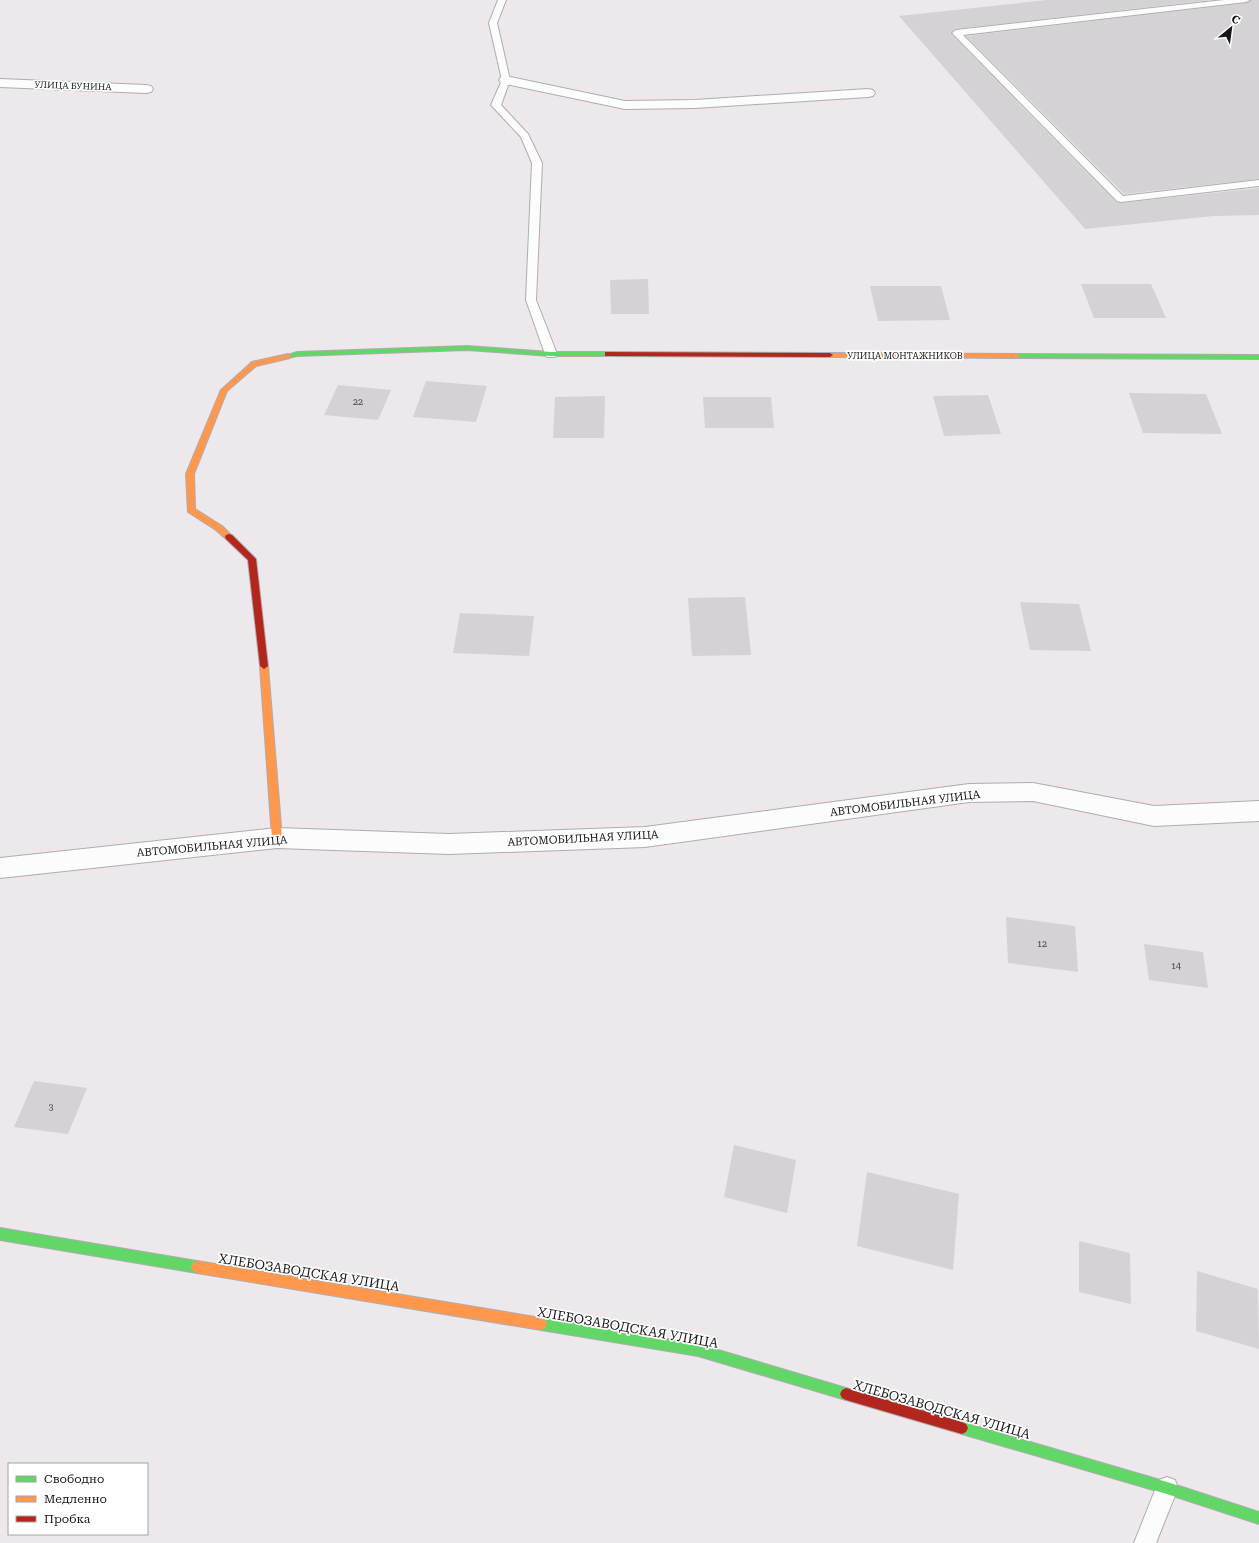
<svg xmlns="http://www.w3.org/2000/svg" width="1259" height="1543" font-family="'Roboto Serif',serif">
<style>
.building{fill:#d4d2d5}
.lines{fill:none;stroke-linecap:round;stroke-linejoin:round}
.lane-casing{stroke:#afacaf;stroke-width:2}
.street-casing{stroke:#afacaf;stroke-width:2}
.fast-casing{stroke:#afacaf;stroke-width:2}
.slow-casing{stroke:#afacaf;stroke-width:2}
.jam-casing{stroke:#afacaf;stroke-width:2}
.lane{fill:#fcfcfc;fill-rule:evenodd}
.street{fill:#fcfcfc;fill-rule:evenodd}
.fast{fill:#63d668;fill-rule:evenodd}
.slow{fill:#ff974d;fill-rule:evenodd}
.jam{fill:#b3261e;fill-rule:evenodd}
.labels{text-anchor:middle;stroke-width:3.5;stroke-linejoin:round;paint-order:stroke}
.far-street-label{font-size:9px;fill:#171517;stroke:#fff}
.number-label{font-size:9px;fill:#464446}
.street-label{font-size:11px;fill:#171517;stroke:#fff}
.near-street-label{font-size:13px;fill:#171517;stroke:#fff}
</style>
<rect width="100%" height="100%" fill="#ece8ec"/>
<g class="building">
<path d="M 1047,0 L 1211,0 L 956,29 L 950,33 L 1116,202 L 1121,203 L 1259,188 L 1259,215 L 1214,216 L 1085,229 L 899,16 Z"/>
<path d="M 1251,0 L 1259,0 L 1259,179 L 1124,194 L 966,36 L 1246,3 Z"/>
<path d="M 648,279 L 649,314 L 611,314 L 610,280 Z"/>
<path d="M 1081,284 L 1151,284 L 1166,318 L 1094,318 Z"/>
<path d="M 870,286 L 941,286 L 950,320 L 878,321 Z"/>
<path d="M 426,381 L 487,386 L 476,422 L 413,417 Z"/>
<path d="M 338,385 L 391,390 L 378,420 L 324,415 Z"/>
<path d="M 1129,393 L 1206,394 L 1222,434 L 1143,433 Z"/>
<path d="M 988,395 L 1001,434 L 944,436 L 933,396 Z"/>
<path d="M 605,396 L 604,438 L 553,438 L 555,397 Z"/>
<path d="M 703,397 L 771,397 L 774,428 L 705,428 Z"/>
<path d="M 745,597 L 751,655 L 692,656 L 688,598 Z"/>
<path d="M 1020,602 L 1079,604 L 1091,651 L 1030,650 Z"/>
<path d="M 460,613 L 534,616 L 529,656 L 453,653 Z"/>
<path d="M 1006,917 L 1075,926 L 1078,972 L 1008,963 Z"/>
<path d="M 1144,944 L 1203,952 L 1208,988 L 1149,980 Z"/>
<path d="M 34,1081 L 87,1088 L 68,1134 L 14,1127 Z"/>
<path d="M 734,1145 L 796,1160 L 787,1213 L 724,1197 Z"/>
<path d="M 867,1172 L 959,1194 L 953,1270 L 857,1246 Z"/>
<path d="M 1079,1241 L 1130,1253 L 1131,1304 L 1079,1292 Z"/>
<path d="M 1197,1271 L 1258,1289 L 1259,1349 L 1196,1331 Z"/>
</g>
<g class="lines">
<g class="lane-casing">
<g id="lane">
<path d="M 498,0 L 506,0 L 497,23 L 510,80 L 501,105 L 528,134 L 542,163 L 536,300 L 557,354 L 555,357 L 547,357 L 545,354 L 526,300 L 532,163 L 521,137 L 491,105 L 502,80 L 489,23 Z"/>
<path d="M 1224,0 L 1250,0 L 1246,2 L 963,35 L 1123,196 L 1259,180 L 1259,186 L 1121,202 L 1117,201 L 952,33 L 956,30 Z"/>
<path d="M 1167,1477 L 1175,1480 L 1178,1488 L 1156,1543 L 1134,1543 L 1159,1480 Z"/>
</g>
</g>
<g class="street-casing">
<g id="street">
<path d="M 506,76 L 625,101 L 695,100 L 868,89 L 873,90 L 875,93 L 873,96 L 868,97 L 695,108 L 625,109 L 501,83 L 499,80 L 501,77 Z"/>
<path d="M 0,79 L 146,85 L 151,86 L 153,89 L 151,92 L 146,93 L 0,87 Z"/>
<path d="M 1033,783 L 1154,806 L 1259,801 L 1259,821 L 1154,826 L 1033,801 L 969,802 L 645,847 L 449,854 L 277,848 L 0,878 L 0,858 L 277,828 L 449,834 L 645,827 L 969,784 Z"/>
</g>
</g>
<g class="fast-casing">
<g id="fast">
<path d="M 467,346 L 551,352 L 607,352 L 610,354 L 607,356 L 551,356 L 467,350 L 297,356 L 288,358 L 285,356 L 297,352 Z"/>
<path d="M 1015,354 L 1259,355 L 1259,359 L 1017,358 L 1015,358 Z"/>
<path d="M 0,1228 L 197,1261 L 201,1263 L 203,1267 L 201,1271 L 197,1273 L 0,1240 Z"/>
<path d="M 541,1318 L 698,1344 L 846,1388 L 850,1390 L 852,1394 L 850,1398 L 846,1400 L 698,1356 L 541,1330 L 537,1328 L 535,1324 L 537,1320 Z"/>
<path d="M 962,1422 L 1167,1482 L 1259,1512 L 1259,1524 L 1167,1494 L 962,1434 L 958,1432 L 956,1428 L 958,1424 Z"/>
</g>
</g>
<g class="slow-casing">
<g id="slow">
<path d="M 828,353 L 1017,354 L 1020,356 L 1017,358 L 830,357 L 828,357 Z"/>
<path d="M 288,354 L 291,356 L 290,358 L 256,366 L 227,391 L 194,474 L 195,509 L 222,526 L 233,537 L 232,539 L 226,539 L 216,530 L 188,512 L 186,474 L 221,390 L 252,362 Z"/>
<path d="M 264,663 L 268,666 L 282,838 L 280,841 L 277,842 L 274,841 L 272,838 L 260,666 Z"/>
<path d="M 197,1261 L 541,1318 L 545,1320 L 547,1324 L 545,1328 L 541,1330 L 197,1273 L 193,1271 L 191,1267 L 193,1263 Z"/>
</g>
</g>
<g class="jam-casing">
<g id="jam">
<path d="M 605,352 L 830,353 L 833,355 L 830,357 L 607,356 L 605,356 Z"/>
<path d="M 229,534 L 232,535 L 256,559 L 268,666 L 264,669 L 260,666 L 248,560 L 226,539 L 225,537 L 226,535 Z"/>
<path d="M 846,1388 L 962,1422 L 966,1424 L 968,1428 L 966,1432 L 962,1434 L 846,1400 L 842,1398 L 840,1394 L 842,1390 Z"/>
</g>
</g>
<use href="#lane" class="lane"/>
<use href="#street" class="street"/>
<use href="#fast" class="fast"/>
<use href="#slow" class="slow"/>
<use href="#jam" class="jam"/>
</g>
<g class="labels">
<g class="far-street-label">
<text transform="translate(73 86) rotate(2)" y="3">УЛИЦА БУНИНА</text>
<text x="905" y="359">УЛИЦА МОНТАЖНИКОВ</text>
</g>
<g class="number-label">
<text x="358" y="405">22</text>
<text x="1042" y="947">12</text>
<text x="1176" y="969">14</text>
<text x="51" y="1110">3</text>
</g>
<g class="street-label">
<text transform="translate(905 803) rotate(-7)" y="4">АВТОМОБИЛЬНАЯ УЛИЦА</text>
<text transform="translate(583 838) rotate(-3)" y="4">АВТОМОБИЛЬНАЯ УЛИЦА</text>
<text transform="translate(212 846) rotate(-5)" y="4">АВТОМОБИЛЬНАЯ УЛИЦА</text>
</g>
<g class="near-street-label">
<text transform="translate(309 1272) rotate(9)" y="5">ХЛЕБОЗАВОДСКАЯ УЛИЦА</text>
<text transform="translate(628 1327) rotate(10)" y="5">ХЛЕБОЗАВОДСКАЯ УЛИЦА</text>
<text transform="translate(942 1409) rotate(16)" y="5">ХЛЕБОЗАВОДСКАЯ УЛИЦА</text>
</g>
</g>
<rect x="8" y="1463" width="140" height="72" fill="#ffffff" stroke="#a2a1a2"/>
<rect x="16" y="1476" width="20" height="6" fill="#63d668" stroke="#a2a1a2"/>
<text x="44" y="1483" font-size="12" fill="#171517">Свободно</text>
<rect x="16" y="1496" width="20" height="6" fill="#ff974d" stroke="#a2a1a2"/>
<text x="44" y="1503" font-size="12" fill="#171517">Медленно</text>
<rect x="16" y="1516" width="20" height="6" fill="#b3261e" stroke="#a2a1a2"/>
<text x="44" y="1523" font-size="12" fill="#171517">Пробка</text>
<g transform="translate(1231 28) rotate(29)" stroke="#ffffff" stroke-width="3" paint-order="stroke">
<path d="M0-3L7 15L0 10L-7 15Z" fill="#171517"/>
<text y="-6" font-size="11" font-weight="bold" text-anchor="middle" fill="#171517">С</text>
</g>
</svg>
